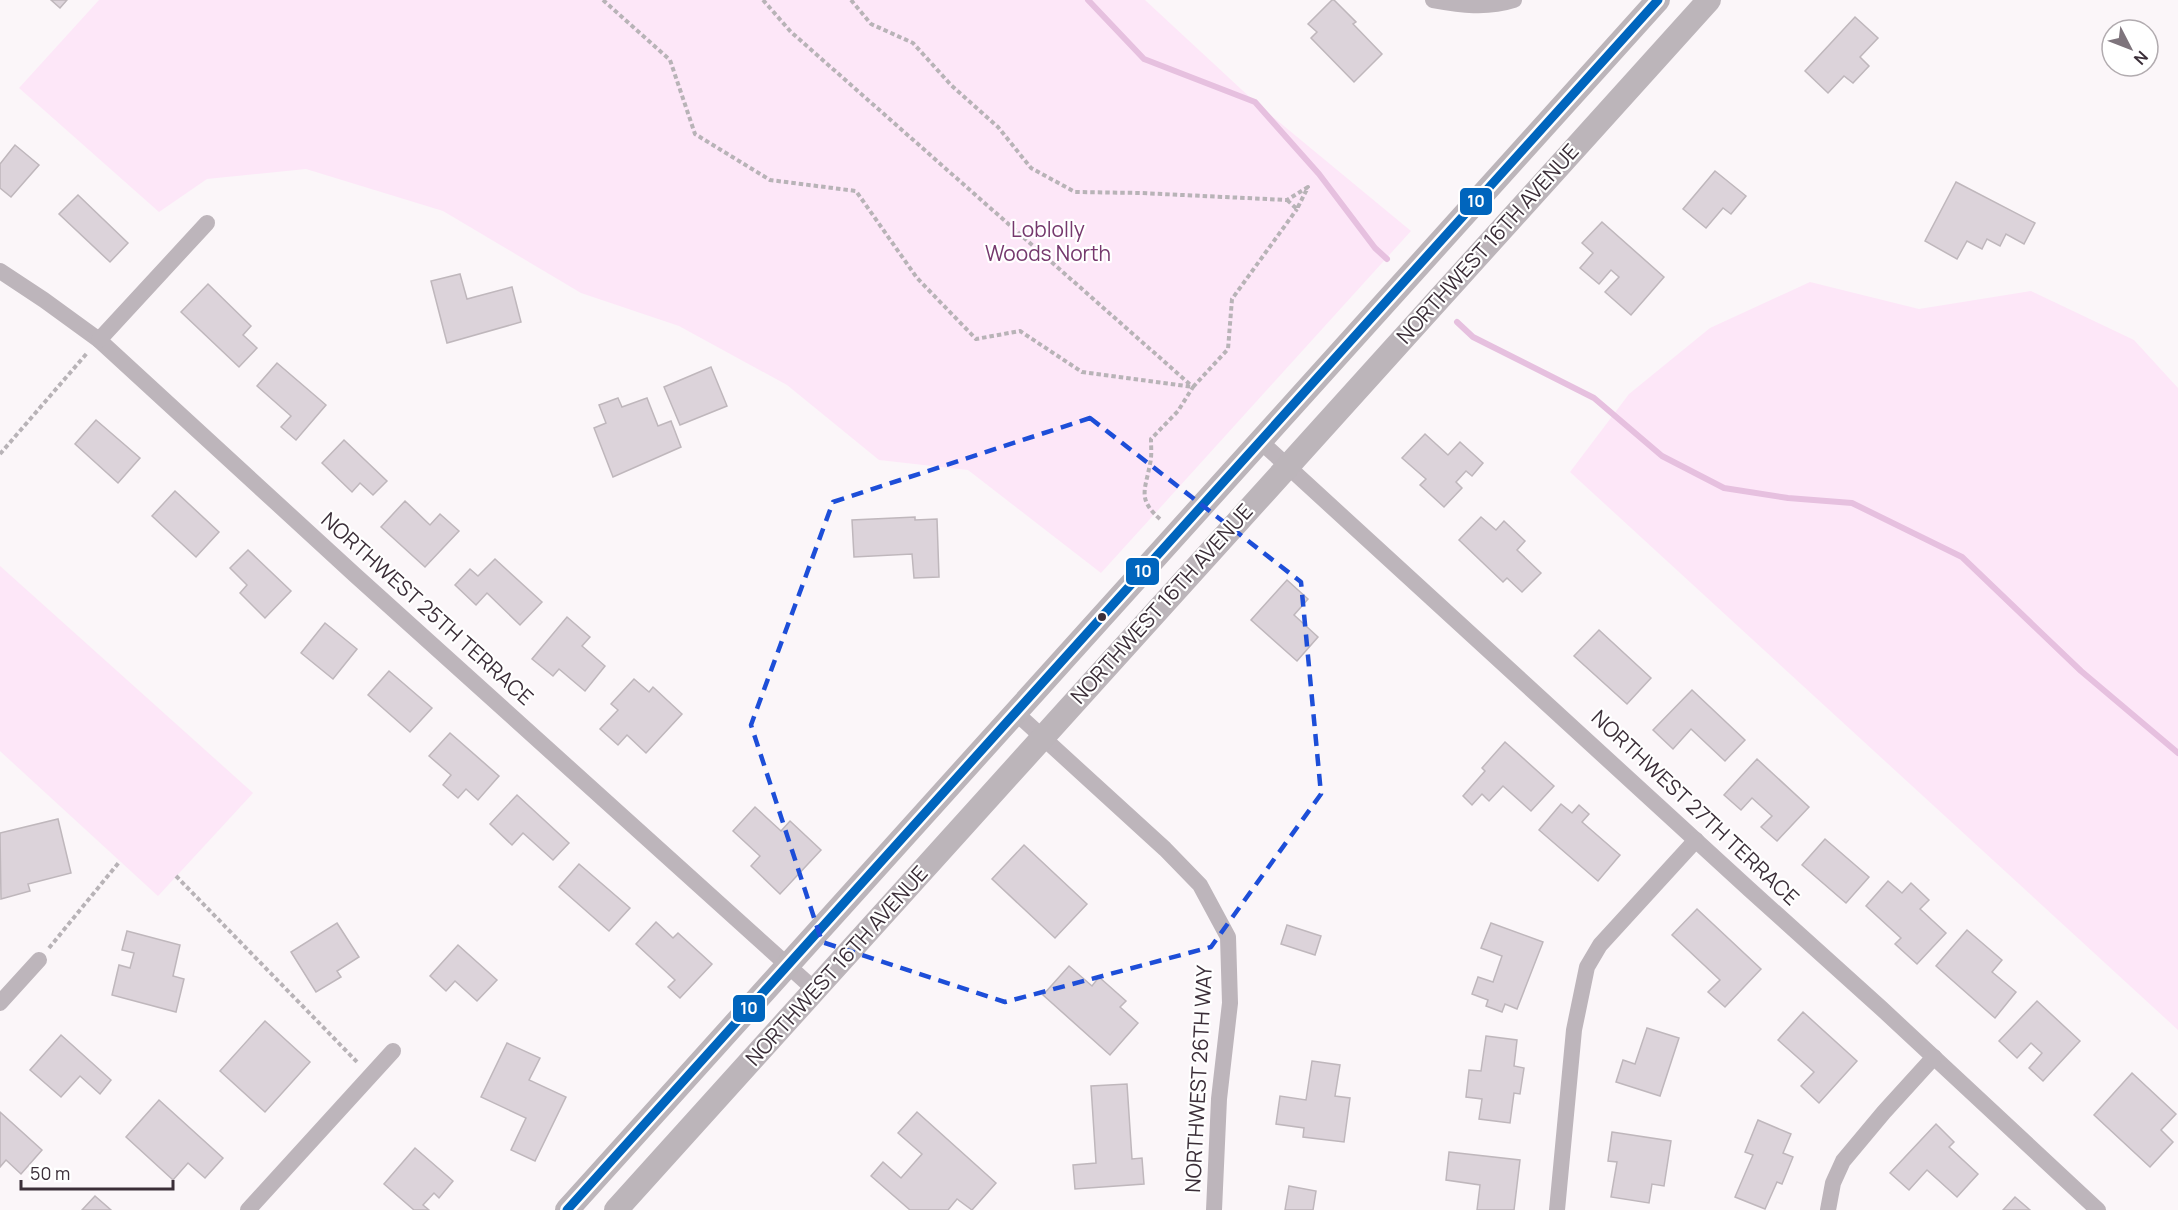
<svg xmlns="http://www.w3.org/2000/svg" width="2178" height="1210" font-family="Manrope,sans-serif">
<style>
.green{fill:#fde7f8}
.lines{fill:none;stroke-linecap:round;stroke-linejoin:round}
.stream{stroke:#e6c0df;stroke-width:6}
.building{fill:#dcd3da;stroke:#bfb7bc;stroke-width:1.5}
.path{stroke:#b8b3b7;stroke-width:4;stroke-dasharray:4.5 3;stroke-linecap:butt}
.street{stroke:#bdb5bb;stroke-width:16}
.secondary{stroke:#bcb5ba;stroke-width:24}
.bus-1-casing{stroke:#fff;stroke-width:14}
.bus-1{stroke:#0065bd;stroke-width:9}
.marked{fill:none;stroke:#1d4ed8;stroke-width:4.5;stroke-dasharray:12 8;stroke-linejoin:round}
.bus-dot{fill:#3b2e38;stroke:#fff;stroke-width:2}
.labels{text-anchor:middle;stroke-width:4.5;stroke-linejoin:round;paint-order:stroke}
.park-label{font-size:21px;fill:#75386d;stroke:#fff}
.street-label{font-size:21px;fill:#3b2e38;stroke:#fff}
.line-badge{stroke:#fff;stroke-width:2}
.badge-label{font-size:16px;text-anchor:middle;font-weight:bold;fill:#fff}
</style>
<rect width="100%" height="100%" fill="#fbf6f9"/>
<g class="green">
<path d="M 99,0 L 1145,0 L 1255,102 L 1411,231 L 1101,573 L 968,470 L 879,460 L 787,385 L 679,326 L 581,293 L 443,211 L 306,169 L 207,179 L 159,212 L 19,88 Z"/>
<path d="M 1810,282 L 1919,309 L 2031,291 L 2134,340 L 2178,388 L 2178,1030 L 1570,472 L 1629,394 L 1710,328 Z"/>
<path d="M 0,566 L 253,793 L 158,896 L 0,751 Z"/>
</g>
<g class="lines">
<g class="stream">
<path d="M 1088,0 L 1144,59 L 1255,102 L 1319,174 L 1375,248 L 1387,259"/>
<path d="M 1457,322 L 1473,337 L 1594,398 L 1662,456 L 1724,488 L 1788,498 L 1852,503 L 1962,557 L 2081,671 L 2178,753"/>
</g>
</g>
<g class="building">
<path d="M 51,0 L 67,0 L 60,8 Z"/>
<path d="M 1332,0 L 1334,0 L 1356,22 L 1353,24 L 1382,54 L 1354,82 L 1311,38 L 1317,32 L 1308,24 Z"/>
<path d="M 1855,17 L 1878,38 L 1860,57 L 1869,66 L 1853,83 L 1844,76 L 1828,93 L 1805,71 Z"/>
<path d="M 15,145 L 39,165 L 11,197 L 0,188 L 0,164 Z"/>
<path d="M 1715,171 L 1746,196 L 1731,214 L 1723,208 L 1706,228 L 1683,209 Z"/>
<path d="M 1956,182 L 2035,223 L 2024,244 L 2006,234 L 2000,246 L 1987,239 L 1982,249 L 1967,241 L 1957,259 L 1925,241 Z"/>
<path d="M 78,195 L 128,243 L 110,262 L 59,214 Z"/>
<path d="M 1602,222 L 1664,277 L 1631,315 L 1605,292 L 1619,277 L 1611,270 L 1599,284 L 1580,268 L 1593,253 L 1582,243 Z"/>
<path d="M 460,274 L 467,299 L 512,287 L 521,322 L 447,343 L 431,281 Z"/>
<path d="M 208,284 L 251,326 L 243,335 L 257,348 L 239,367 L 181,312 Z"/>
<path d="M 277,363 L 326,405 L 296,440 L 281,427 L 291,416 L 257,386 Z"/>
<path d="M 711,367 L 727,406 L 680,425 L 664,387 Z"/>
<path d="M 618,398 L 622,407 L 647,398 L 658,426 L 671,421 L 681,447 L 613,477 L 594,428 L 606,423 L 599,405 Z"/>
<path d="M 96,420 L 140,458 L 118,483 L 75,444 Z"/>
<path d="M 1425,434 L 1448,455 L 1460,442 L 1483,463 L 1472,476 L 1466,471 L 1456,482 L 1462,488 L 1444,507 L 1420,485 L 1426,479 L 1402,458 Z"/>
<path d="M 344,440 L 387,481 L 373,495 L 360,483 L 352,492 L 322,463 Z"/>
<path d="M 175,491 L 219,532 L 196,557 L 152,516 Z"/>
<path d="M 405,501 L 430,525 L 440,514 L 459,531 L 425,567 L 381,527 Z"/>
<path d="M 915,517 L 915,520 L 937,519 L 939,577 L 914,578 L 912,554 L 854,557 L 852,520 Z"/>
<path d="M 1481,517 L 1496,530 L 1504,521 L 1525,541 L 1517,550 L 1541,573 L 1522,592 L 1507,578 L 1503,582 L 1459,540 Z"/>
<path d="M 248,550 L 291,591 L 265,618 L 240,593 L 247,585 L 230,568 Z"/>
<path d="M 495,559 L 542,602 L 520,625 L 487,593 L 476,605 L 455,585 L 470,569 L 478,576 Z"/>
<path d="M 1287,580 L 1308,599 L 1294,615 L 1318,637 L 1297,661 L 1251,620 Z"/>
<path d="M 567,617 L 590,637 L 582,646 L 605,666 L 585,691 L 559,669 L 553,676 L 532,659 Z"/>
<path d="M 325,623 L 357,649 L 333,679 L 301,653 Z"/>
<path d="M 1599,630 L 1651,678 L 1627,704 L 1574,656 Z"/>
<path d="M 389,671 L 432,708 L 410,732 L 368,695 Z"/>
<path d="M 634,679 L 649,692 L 653,687 L 682,714 L 646,753 L 627,735 L 618,745 L 600,729 L 618,710 L 611,704 Z"/>
<path d="M 1692,690 L 1745,740 L 1725,761 L 1691,729 L 1673,749 L 1653,730 Z"/>
<path d="M 450,733 L 499,776 L 478,800 L 466,789 L 458,798 L 443,785 L 451,775 L 429,756 Z"/>
<path d="M 1505,742 L 1554,786 L 1531,811 L 1503,786 L 1489,801 L 1482,794 L 1472,805 L 1463,796 L 1485,771 L 1482,768 Z"/>
<path d="M 1757,759 L 1809,807 L 1777,841 L 1761,827 L 1772,816 L 1752,798 L 1741,810 L 1724,795 Z"/>
<path d="M 517,795 L 569,843 L 553,860 L 523,833 L 512,845 L 490,824 Z"/>
<path d="M 1561,804 L 1572,813 L 1579,805 L 1589,814 L 1582,822 L 1620,855 L 1598,881 L 1539,830 Z"/>
<path d="M 755,807 L 781,831 L 790,821 L 821,850 L 780,894 L 751,866 L 760,856 L 733,831 Z"/>
<path d="M 58,819 L 71,873 L 28,884 L 30,891 L 1,899 L 0,833 Z"/>
<path d="M 1825,839 L 1869,877 L 1846,903 L 1802,865 Z"/>
<path d="M 1024,845 L 1087,904 L 1055,938 L 992,879 Z"/>
<path d="M 579,864 L 630,908 L 609,931 L 559,887 Z"/>
<path d="M 1888,881 L 1902,893 L 1911,883 L 1929,900 L 1920,909 L 1946,933 L 1917,964 L 1895,944 L 1901,938 L 1866,906 Z"/>
<path d="M 1697,909 L 1761,969 L 1725,1007 L 1708,992 L 1720,980 L 1672,935 Z"/>
<path d="M 656,922 L 673,938 L 678,933 L 712,964 L 680,998 L 668,987 L 675,980 L 636,944 Z"/>
<path d="M 337,923 L 359,957 L 337,971 L 341,977 L 316,992 L 291,952 Z"/>
<path d="M 1491,923 L 1543,942 L 1517,1009 L 1505,1004 L 1502,1012 L 1486,1006 L 1488,1000 L 1472,994 L 1478,977 L 1493,982 L 1502,956 L 1481,948 Z"/>
<path d="M 1287,925 L 1321,936 L 1315,955 L 1281,944 Z"/>
<path d="M 1967,930 L 2002,960 L 1992,972 L 2016,992 L 1995,1018 L 1936,966 Z"/>
<path d="M 127,931 L 180,945 L 173,976 L 184,979 L 176,1012 L 112,995 L 119,965 L 130,968 L 134,953 L 122,950 Z"/>
<path d="M 458,945 L 497,980 L 477,1001 L 455,981 L 446,991 L 430,976 Z"/>
<path d="M 1069,966 L 1092,986 L 1099,977 L 1126,1001 L 1120,1007 L 1138,1023 L 1110,1055 L 1043,995 Z"/>
<path d="M 2037,1001 L 2080,1041 L 2043,1081 L 2029,1068 L 2042,1053 L 2031,1043 L 2017,1058 L 1999,1041 Z"/>
<path d="M 1803,1012 L 1857,1061 L 1819,1103 L 1801,1086 L 1814,1072 L 1778,1040 Z"/>
<path d="M 265,1021 L 310,1062 L 265,1112 L 220,1071 Z"/>
<path d="M 1647,1028 L 1679,1038 L 1660,1096 L 1616,1082 L 1623,1060 L 1635,1064 Z"/>
<path d="M 61,1035 L 111,1080 L 100,1094 L 80,1076 L 61,1097 L 30,1070 Z"/>
<path d="M 1486,1036 L 1517,1040 L 1514,1066 L 1524,1068 L 1520,1094 L 1514,1093 L 1510,1123 L 1479,1119 L 1482,1099 L 1466,1097 L 1469,1070 L 1481,1071 Z"/>
<path d="M 507,1043 L 540,1058 L 529,1080 L 566,1097 L 535,1161 L 511,1150 L 526,1118 L 481,1097 Z"/>
<path d="M 1312,1061 L 1340,1065 L 1335,1096 L 1350,1098 L 1344,1142 L 1303,1137 L 1304,1128 L 1276,1124 L 1280,1096 L 1306,1100 Z"/>
<path d="M 2132,1073 L 2176,1114 L 2161,1130 L 2173,1142 L 2150,1167 L 2094,1115 Z"/>
<path d="M 1127,1084 L 1132,1159 L 1142,1158 L 1144,1184 L 1075,1189 L 1073,1165 L 1096,1163 L 1091,1086 Z"/>
<path d="M 159,1100 L 223,1158 L 205,1178 L 188,1163 L 173,1180 L 126,1137 Z"/>
<path d="M 0,1112 L 42,1150 L 21,1174 L 6,1160 L 0,1167 Z"/>
<path d="M 917,1112 L 996,1183 L 972,1210 L 957,1199 L 948,1210 L 910,1210 L 871,1176 L 883,1162 L 901,1178 L 922,1154 L 898,1133 Z"/>
<path d="M 1758,1120 L 1791,1134 L 1783,1153 L 1793,1157 L 1782,1184 L 1777,1182 L 1765,1209 L 1735,1197 L 1753,1155 L 1745,1152 Z"/>
<path d="M 1936,1124 L 1954,1142 L 1949,1147 L 1978,1174 L 1957,1197 L 1927,1170 L 1909,1190 L 1890,1173 Z"/>
<path d="M 1612,1132 L 1671,1141 L 1664,1186 L 1652,1184 L 1649,1203 L 1611,1197 L 1617,1162 L 1608,1161 Z"/>
<path d="M 415,1148 L 453,1181 L 439,1198 L 434,1193 L 423,1205 L 429,1210 L 414,1210 L 384,1184 Z"/>
<path d="M 1449,1152 L 1520,1160 L 1514,1210 L 1477,1210 L 1480,1185 L 1446,1180 Z"/>
<path d="M 1289,1186 L 1316,1191 L 1313,1210 L 1285,1210 Z"/>
<path d="M 95,1196 L 111,1210 L 82,1210 Z"/>
<path d="M 2015,1197 L 2030,1210 L 2003,1210 Z"/>
</g>
<g class="lines">
<g class="path">
<path d="M 603,0 L 670,60 L 695,134 L 770,180 L 856,191 L 917,278 L 976,339 L 1020,331 L 1082,372 L 1193,387 L 1228,349 L 1232,299 L 1297,209"/>
<path d="M 763,0 L 791,32 L 1193,387 L 1178,411 L 1151,439 C 1151,447 1152,456 1150,464 C 1145,491 1137,499 1161,520"/>
<path d="M 851,0 L 871,24 L 913,43 L 951,85 L 998,127 L 1031,168 L 1075,192 L 1141,193 L 1287,200 L 1308,187 L 1297,209 L 1287,200"/>
<path d="M 0,454 L 88,352"/>
<path d="M 176,876 L 358,1063"/>
<path d="M 49,948 L 120,861"/>
</g>
<g class="street">
<path d="M 1433,0 C 1461,5 1486,9 1514,0"/>
<path d="M 0,271 L 44,300 L 99,340 L 355,575 L 815,990"/>
<path d="M 99,340 L 207,223"/>
<path d="M 1260,441 L 1749,889 L 1881,1008 L 2098,1210"/>
<path d="M 1016,713 L 1165,849 L 1200,885 L 1228,937 L 1230,1003 L 1219,1099 L 1214,1210"/>
<path d="M 0,1003 L 39,960"/>
<path d="M 248,1210 L 393,1051"/>
<path d="M 1557,1210 L 1574,1030 L 1587,967 L 1600,945 L 1696,840"/>
<path d="M 1828,1210 L 1833,1183 L 1843,1161 L 1884,1112 L 1934,1057"/>
</g>
<g class="secondary">
<path d="M 567,1210 L 1658,0"/>
<path d="M 616,1210 L 1709,0"/>
</g>
<g class="bus-1-casing">
<path id="bus-1" d="M 567,1210 L 1658,0"/>
</g>
<use href="#bus-1" class="bus-1"/>
</g>
<path class="marked" d="M 1090,418 L 1301,582 L 1321,794 L 1211,947 L 1005,1002 L 822,942 L 751,725 L 833,502 Z"/>
<circle class="bus-dot" cx="1102" cy="617" r="5"/>
<g class="labels">
<g class="park-label">
<text x="1048" y="237">Loblolly<tspan x="1048" dy="24">Woods North</tspan></text>
</g>
<g class="street-label">
<text transform="translate(1488 244) rotate(-48)" y="7">NORTHWEST 16TH AVENUE</text>
<text transform="translate(1162 604) rotate(-48)" y="7">NORTHWEST 16TH AVENUE</text>
<text transform="translate(427 609) rotate(42)" y="7">NORTHWEST 25TH TERRACE</text>
<text transform="translate(1695 808) rotate(43)" y="7">NORTHWEST 27TH TERRACE</text>
<text transform="translate(837 966) rotate(-48)" y="7">NORTHWEST 16TH AVENUE</text>
<text transform="translate(1199 1079) rotate(-87)" y="7">NORTHWEST 26TH WAY</text>
</g>
</g>
<g class="line-badge">
<rect x="1459" y="187" width="34" height="29" rx="6" fill="#0065bd"/>
<rect x="1125" y="557" width="35" height="29" rx="6" fill="#0065bd"/>
<rect x="732" y="994" width="34" height="29" rx="6" fill="#0065bd"/>
</g>
<g class="badge-label">
<text x="1476" y="207">10</text>
<text x="1143" y="577">10</text>
<text x="749" y="1014">10</text>
</g>
<g transform="translate(2130 48) rotate(132)"><circle r="28" fill="#ffffff" stroke="#b1abaf" stroke-width="1.5"/>
<path d="M0-4.5L10 22L0 15L-10 22Z" fill="#7e747c"/>
<text y="-9" font-size="16" font-weight="bold" text-anchor="middle" fill="#3b2e38">N</text>
</g>
<path d="M21 1180v9h152v-9" fill="none" stroke="#3b2e38" stroke-width="3"/>
<text x="30" y="1180" font-size="18" fill="#3b2e38" stroke="#ffffff" stroke-width="4.5" paint-order="stroke">50 m</text>
</svg>
